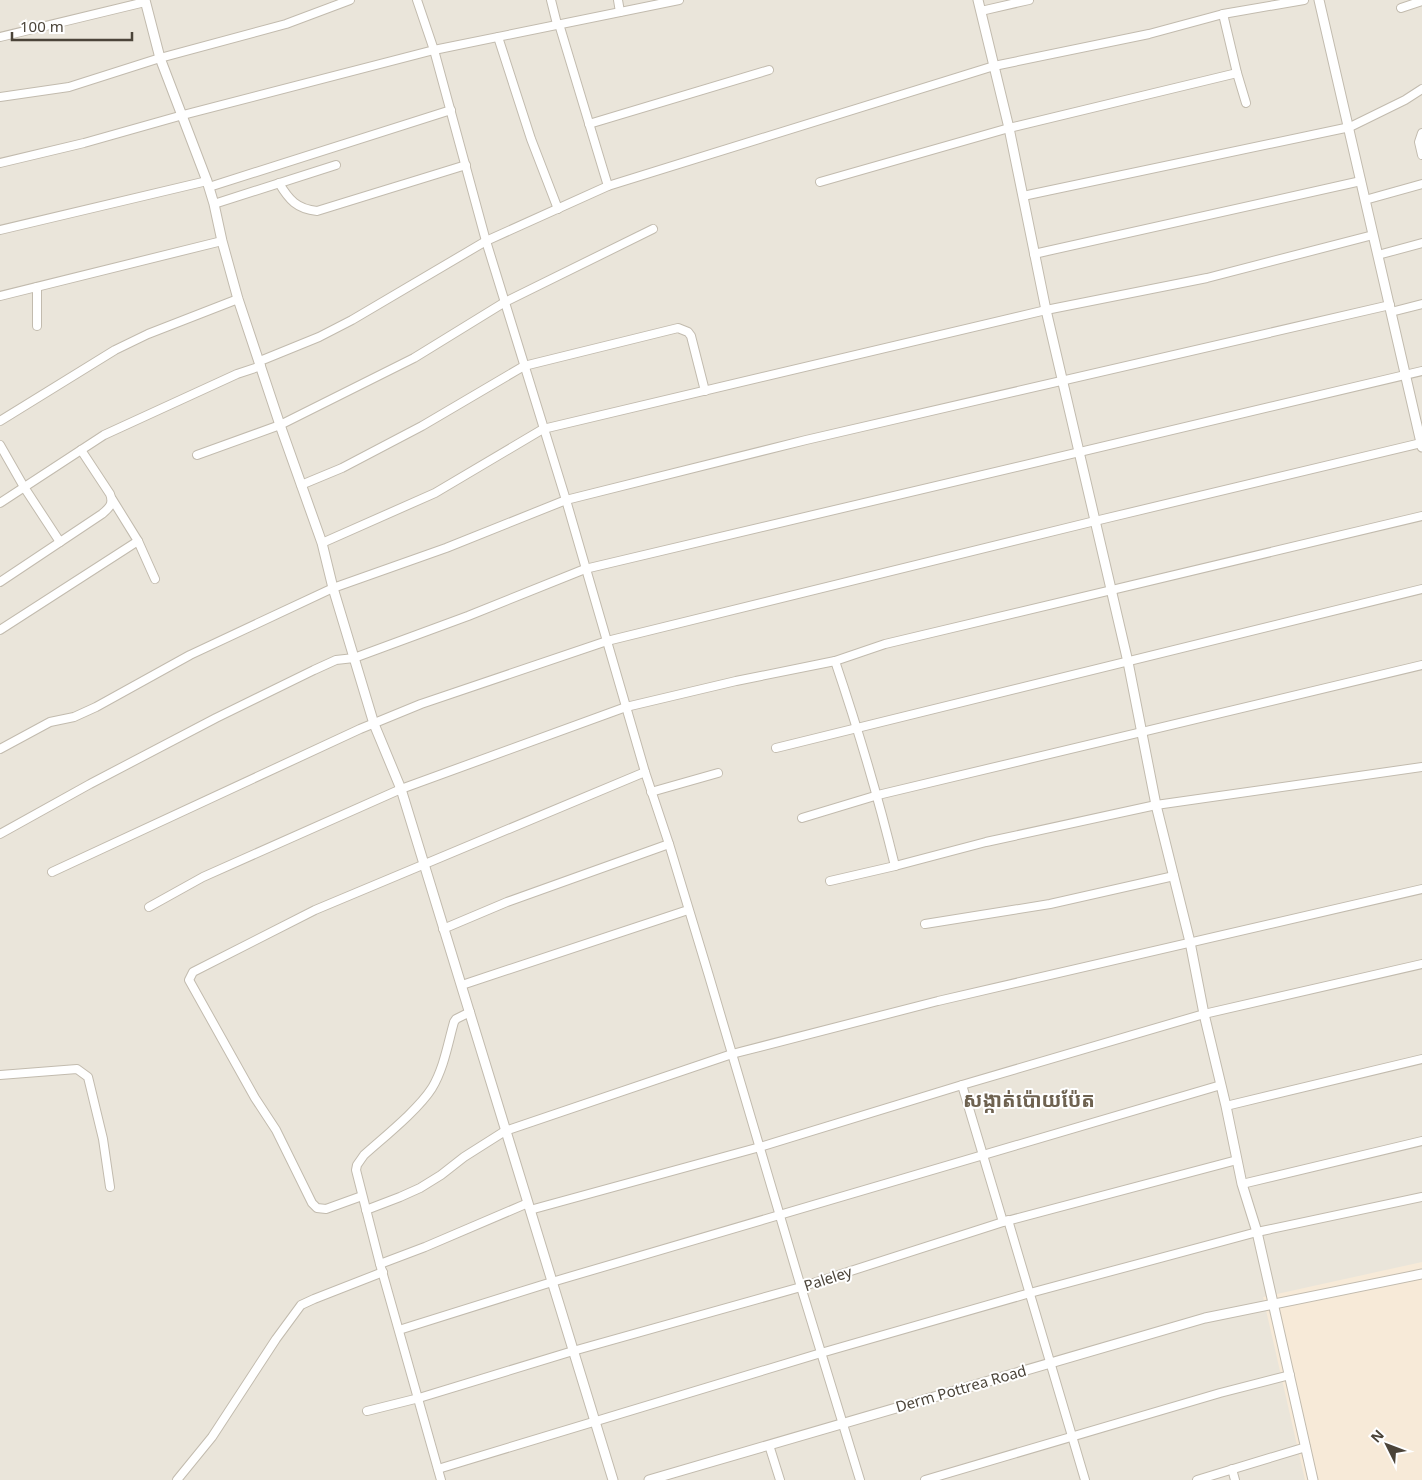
<svg xmlns="http://www.w3.org/2000/svg" width="1422" height="1480" font-family="'Noto Sans','Noto Sans Khmer',sans-serif">
<style>
.residential{fill:#eae5da}
.commercial{fill:#f7ead8}
.lines{fill:none;stroke-linecap:round;stroke-linejoin:round}
.minor-casing{stroke:#c2bbae;stroke-width:10}
.tertiary-casing{stroke:#c2bbae;stroke-width:11}
.minor{stroke:#fff;stroke-width:8}
.tertiary{stroke:#fff;stroke-width:9}
.labels{text-anchor:middle;stroke-width:4;stroke-linejoin:round;paint-order:stroke}
.street-label{font-size:15px;fill:#4b4439;stroke:#fff}
.district-label{font-size:20px;font-weight:bold;fill:#6e6250;stroke:#fff}
</style>
<rect width="100%" height="100%" fill="#f6f3ec"/>
<rect class="residential" x="0" y="0" width="1422" height="1480"/>
<path class="commercial" d="M 1422,1262 L 1422,1480 L 1305,1480 L 1263,1297 Z"/>
<g class="lines">
<g class="minor-casing">
<g id="minor">
<path d="M 417,0 L 434,50 L 486,241 L 566,500 L 645,772 L 669,844 L 709,976 L 801,1287 L 860,1480"/>
<path d="M 551,0 L 557,24"/>
<path d="M 618,0 L 620,12"/>
<path d="M 1401,8 L 1422,1"/>
<path d="M 981,11 L 1029,0"/>
<path d="M 559,24 L 608,186"/>
<path d="M 0,37 L 145,2"/>
<path d="M 498,37 L 531,139 L 558,209"/>
<path d="M 1237,73 L 1246,103"/>
<path d="M 0,97 L 69,87 L 160,58 L 286,24 L 350,0"/>
<path d="M 589,124 L 769,70"/>
<path d="M 1422,133 L 1419,142 L 1422,155"/>
<path d="M 0,163 L 84,143 L 183,115 L 434,50 L 679,0"/>
<path d="M 820,182 L 1009,128 L 1237,73 L 1223,14"/>
<path d="M 279,183 C 289,200 297,209 317,211 L 466,165"/>
<path d="M 209,187 L 451,110"/>
<path d="M 1023,196 L 1350,127 L 1405,100 L 1422,89"/>
<path d="M 1365,200 L 1422,184"/>
<path d="M 214,204 L 336,165"/>
<path d="M 0,230 L 207,181"/>
<path d="M 1034,254 L 1361,181"/>
<path d="M 1378,255 L 1422,243"/>
<path d="M 37,287 L 37,326"/>
<path d="M 0,296 L 222,241"/>
<path d="M 1391,312 L 1422,304"/>
<path d="M 260,361 L 319,337 L 352,320 L 486,241 L 608,186 L 994,66 L 1149,34 L 1223,14 L 1304,0"/>
<path d="M 0,421 L 115,350 L 148,334 L 238,299"/>
<path d="M 0,445 L 24,487 L 60,542"/>
<path d="M 197,455 L 280,425 L 414,358 L 505,302 L 653,229"/>
<path d="M 301,485 L 342,468 L 422,426 L 524,366 L 678,328 L 688,332 L 691,336 L 705,391"/>
<path d="M 112,499 L 138,541 L 155,579"/>
<path d="M 0,503 L 104,435 L 237,374 L 261,366"/>
<path d="M 322,543 L 435,493 L 543,429 L 1046,310 L 1207,278 L 1373,235"/>
<path d="M 0,582 L 102,514 C 109,508 114,504 110,494 L 81,450"/>
<path d="M 0,630 L 138,541"/>
<path d="M 835,661 C 858,729 878,796 895,866"/>
<path d="M 776,748 L 1422,589"/>
<path d="M 0,749 L 50,722 L 74,717 L 96,707 L 190,655 L 333,588 L 446,548 L 566,500 L 806,440 L 1390,305"/>
<path d="M 651,792 L 718,773"/>
<path d="M 802,818 L 878,795 L 1422,665"/>
<path d="M 0,834 L 90,784 L 216,718 L 314,670 L 336,660 L 354,658 L 468,616 L 585,569 L 1422,371"/>
<path d="M 52,872 L 360,729 L 421,704 L 607,641 L 1095,521 L 1421,443"/>
<path d="M 830,881 L 895,866 L 986,842 L 1156,805 L 1422,767"/>
<path d="M 149,907 L 203,877 L 401,789 L 626,707 L 736,681 L 835,661 L 885,644 L 1422,516"/>
<path d="M 925,924 L 1050,904 L 1174,876"/>
<path d="M 443,929 L 507,902 L 669,844"/>
<path d="M 462,985 L 688,910"/>
<path d="M 0,1075 L 77,1069 L 88,1077 L 103,1139 L 110,1187"/>
<path d="M 962,1085 L 1003,1222"/>
<path d="M 1226,1106 L 1422,1059"/>
<path d="M 1242,1184 L 1422,1141"/>
<path d="M 362,1196 L 326,1209 L 317,1208 L 312,1203 L 276,1130 L 255,1098 L 189,980 L 193,972 L 315,910 L 645,772"/>
<path d="M 366,1210 L 400,1197 L 420,1188 L 441,1175 L 464,1157 L 505,1131 L 732,1054 L 938,1001 L 1422,889"/>
<path d="M 530,1210 L 760,1147 L 962,1085 L 1204,1014 L 1422,964"/>
<path d="M 1008,1220 L 1085,1480"/>
<path d="M 380,1264 L 425,1247 L 528,1203"/>
<path d="M 399,1330 L 552,1282 L 1221,1085"/>
<path d="M 367,1411 L 419,1398 L 573,1351 L 801,1287 L 1003,1222 L 1237,1160"/>
<path d="M 769,1445 L 780,1480"/>
<path d="M 438,1469 L 821,1353 L 1030,1293 L 1257,1232 L 1422,1197"/>
<path d="M 1232,1469 L 1235,1480"/>
<path d="M 177,1480 L 212,1437 L 276,1339 L 301,1305 L 314,1299 L 383,1272"/>
<path d="M 441,1480 L 380,1264 L 356,1170 L 357,1165 L 364,1155 C 384,1137 418,1110 432,1088 C 444,1068 448,1043 454,1022 L 456,1019 L 470,1012"/>
<path d="M 925,1480 L 1220,1393 L 1290,1375"/>
<path d="M 1197,1480 L 1306,1447"/>
</g>
</g>
<g class="tertiary-casing">
<g id="tertiary">
<path d="M 145,0 L 160,58 L 207,181 L 214,204 L 222,241 L 238,299 L 280,425 L 322,543 L 333,588 L 374,724 L 401,789 L 613,1480"/>
<path d="M 978,0 L 1009,128 L 1046,310 L 1128,662 L 1156,805 L 1190,942 L 1204,1014 L 1226,1106 L 1242,1184 L 1257,1232 L 1313,1480"/>
<path d="M 1319,0 L 1422,447"/>
<path d="M 649,1480 L 1205,1318 L 1422,1274"/>
</g>
</g>
<use href="#minor" class="minor"/>
<use href="#tertiary" class="tertiary"/>
</g>
<g class="labels">
<g class="street-label">
<text transform="translate(828 1279) rotate(-18)" y="5">Paleley</text>
<text transform="translate(961 1389) rotate(-16)" y="5">Derm Pottrea Road</text>
</g>
<g class="district-label">
<text x="1029" y="1107">សង្កាត់ប៉ោយប៉ែត</text>
</g>
</g>
<g transform="translate(1387 1445) rotate(312)" stroke="#ffffff" stroke-width="4" paint-order="stroke">
<path d="M0-4L9 19L0 12L-9 19Z" fill="#4b4439"/>
<text y="-8" font-size="14" font-weight="bold" text-anchor="middle" fill="#4b4439">N</text>
</g>
<path d="M12 32v8h120v-8" fill="none" stroke="#4b4439" stroke-width="2.5"/>
<text x="20" y="32" font-size="15" fill="#4b4439" stroke="#ffffff" stroke-width="4" paint-order="stroke">100 m</text>
</svg>
